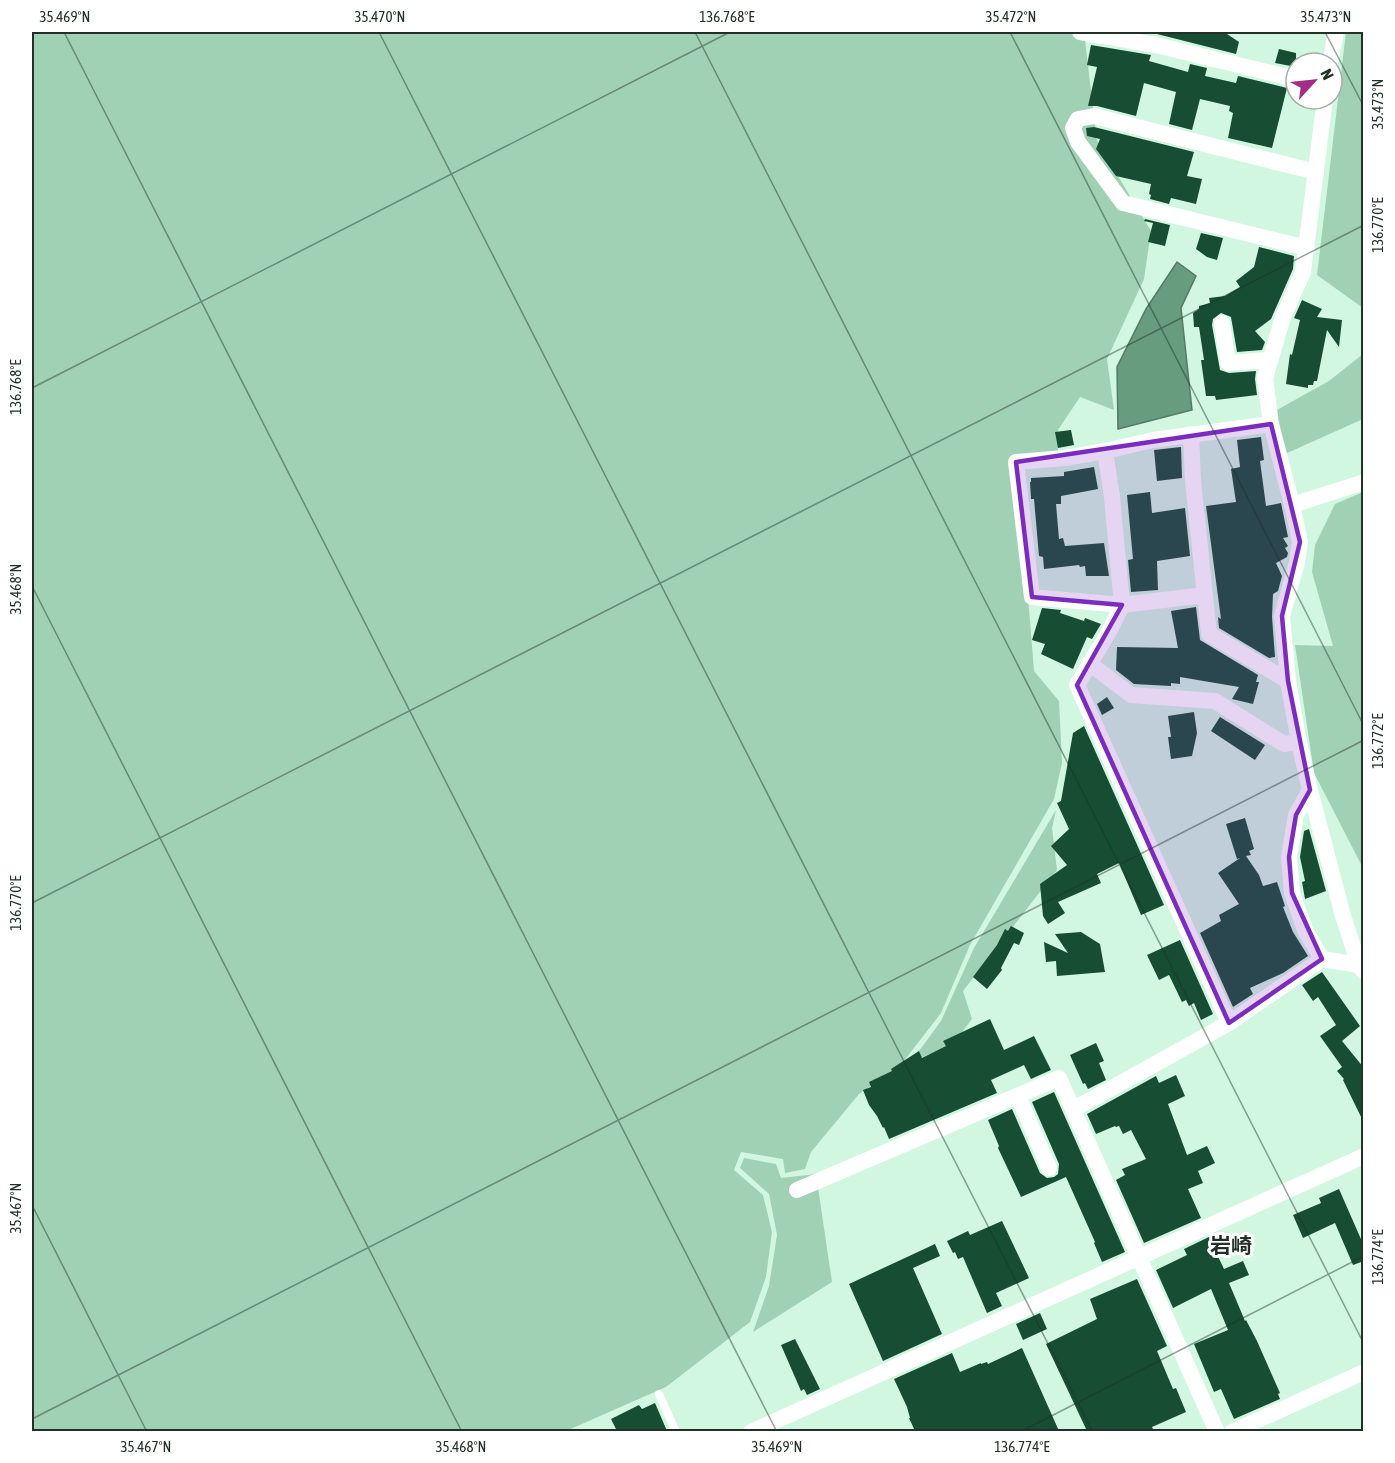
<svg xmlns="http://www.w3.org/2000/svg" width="1395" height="1463" font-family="'Asap Condensed','Noto Sans JP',sans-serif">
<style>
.green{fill:#a0d1b5}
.water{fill:#679c7e;stroke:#527c64;stroke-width:1.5}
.building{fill:#164d33}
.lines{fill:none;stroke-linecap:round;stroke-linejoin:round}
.service{stroke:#fff;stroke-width:8}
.minor{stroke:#fff;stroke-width:16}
.marked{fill:#7b2cbf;fill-opacity:0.2;stroke:#7b2cbf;stroke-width:4.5;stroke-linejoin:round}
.ticks{fill:none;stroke:#223027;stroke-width:1.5;stroke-opacity:0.45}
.labels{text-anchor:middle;stroke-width:6;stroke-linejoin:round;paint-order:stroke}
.quarter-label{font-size:21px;font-weight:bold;fill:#223027;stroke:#fff}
.neatline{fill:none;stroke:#223027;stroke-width:2}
.ticks-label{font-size:15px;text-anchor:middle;fill:#223027}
</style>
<rect width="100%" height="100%" fill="#d1f7e0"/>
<g class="green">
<path d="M 32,32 L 1084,32 L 1097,141 L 1151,231 L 1144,279 L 1107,359 L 1114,410 L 1080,397 L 1058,430 L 1058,452 L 1017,458 L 1034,671 L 1059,701 L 1062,763 L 1054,799 L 970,945 L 941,1013 L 900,1066 L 859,1094 L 811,1152 L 805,1169 L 785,1173 L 783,1159 L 741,1152 L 734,1170 L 763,1195 L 772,1232 L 766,1277 L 750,1322 L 666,1387 L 566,1431 L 32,1431 Z"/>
<path d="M 1346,32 L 1363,32 L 1363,308 L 1317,275 Z"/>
<path d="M 1363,354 L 1363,419 L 1285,454 L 1275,411 L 1329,381 Z"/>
<path d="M 1363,492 L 1363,868 L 1314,773 L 1295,645 L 1333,646 L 1312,572 L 1315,545 L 1335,504 Z"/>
<path d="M 1056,810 L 1052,828 L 1057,870 L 963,991 L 972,1019 L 953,1044 L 911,1062 L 941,1021 L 974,948 Z"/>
<path d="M 744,1158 L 776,1164 L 781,1178 L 816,1174 L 832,1282 L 753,1332 L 769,1286 L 777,1235 L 769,1194 L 740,1168 Z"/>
</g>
<path class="water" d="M 1177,262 L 1196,276 L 1181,308 L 1192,410 L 1118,429 L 1117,367 L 1146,309 Z"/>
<g class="building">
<path d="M 1157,32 L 1224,32 L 1239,42 L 1236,54 L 1157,34 Z"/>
<path d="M 1091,45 L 1151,55 L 1149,61 L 1188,72 L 1190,64 L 1207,68 L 1205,76 L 1236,83 L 1238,76 L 1287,88 L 1272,148 L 1228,138 L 1233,113 L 1229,111 L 1230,106 L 1200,99 L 1192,130 L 1169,124 L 1176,92 L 1144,83 L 1136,116 L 1097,106 L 1088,106 L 1097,67 L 1087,65 Z"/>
<path d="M 1279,49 L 1296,53 L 1296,67 L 1275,63 Z"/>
<path d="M 1094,127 L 1194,152 L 1187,176 L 1202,179 L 1196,204 L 1171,198 L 1169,204 L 1150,199 L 1151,195 L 1149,194 L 1151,184 L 1116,176 L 1096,149 L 1100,139 L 1087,136 L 1086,128 Z"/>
<path d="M 1145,219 L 1170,225 L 1165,246 L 1148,242 L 1153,223 L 1144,221 Z"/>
<path d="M 1201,233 L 1223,238 L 1217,260 L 1207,257 L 1196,249 Z"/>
<path d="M 1259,247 L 1294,256 L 1293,269 L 1271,319 L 1255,331 L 1265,342 L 1262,350 L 1237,352 L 1231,317 L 1221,313 L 1213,319 L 1212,325 L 1220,370 L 1229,373 L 1256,371 L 1255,379 L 1257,395 L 1216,400 L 1215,396 L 1206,396 L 1201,360 L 1204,360 L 1199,327 L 1194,327 L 1193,313 L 1199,309 L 1199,306 L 1210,303 L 1209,298 L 1225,296 L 1240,287 L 1236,281 L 1254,267 Z"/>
<path d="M 1302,300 L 1322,309 L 1317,317 L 1342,320 L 1339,347 L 1327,330 L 1317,381 L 1314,381 L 1313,385 L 1308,385 L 1308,388 L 1286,384 L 1290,354 L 1292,355 L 1300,320 L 1294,318 Z"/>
<path d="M 1071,430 L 1074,445 L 1058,448 L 1055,432 Z"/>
<path d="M 1261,437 L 1264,460 L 1260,461 L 1266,506 L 1281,503 L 1288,537 L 1283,538 L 1288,546 L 1285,548 L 1288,553 L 1287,557 L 1276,563 L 1282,576 L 1278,591 L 1273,594 L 1272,617 L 1275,657 L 1269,658 L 1219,628 L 1218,617 L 1221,619 L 1206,506 L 1236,502 L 1231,469 L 1240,467 L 1237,440 Z"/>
<path d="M 1181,447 L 1182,478 L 1157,481 L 1154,450 Z"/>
<path d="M 1094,467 L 1098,489 L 1061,496 L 1061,504 L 1056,504 L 1059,539 L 1063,538 L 1065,546 L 1104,543 L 1109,576 L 1086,576 L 1085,566 L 1080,567 L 1079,565 L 1044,569 L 1043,557 L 1039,556 L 1034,499 L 1031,499 L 1030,482 L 1031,482 L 1031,478 L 1064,476 L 1064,472 Z"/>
<path d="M 1150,492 L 1152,513 L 1185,508 L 1190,556 L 1157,561 L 1158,590 L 1131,592 L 1128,560 L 1133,559 L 1127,495 Z"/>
<path d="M 1196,607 L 1200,640 L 1258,675 L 1256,682 L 1259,682 L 1253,704 L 1232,699 L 1239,687 L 1180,677 L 1180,684 L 1171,683 L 1171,686 L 1134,684 L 1116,670 L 1117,647 L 1178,648 L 1171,611 Z"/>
<path d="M 1042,608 L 1061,610 L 1060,613 L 1084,621 L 1085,618 L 1101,624 L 1092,639 L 1087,637 L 1073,669 L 1041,654 L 1045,644 L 1032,640 Z"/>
<path d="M 1107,697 L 1114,708 L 1102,715 L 1097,704 Z"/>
<path d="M 1194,712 L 1197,733 L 1192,756 L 1171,759 L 1168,737 L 1171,737 L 1168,716 Z"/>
<path d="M 1220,717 L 1265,745 L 1255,760 L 1211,731 Z"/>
<path d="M 1084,726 L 1164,905 L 1141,915 L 1119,863 L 1097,874 L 1101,883 L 1058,902 L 1065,913 L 1048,924 L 1043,916 L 1040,884 L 1067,865 L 1051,846 L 1069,829 L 1057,803 L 1061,801 L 1073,733 Z"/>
<path d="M 1245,818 L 1254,849 L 1249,851 L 1251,855 L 1246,856 L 1259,875 L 1263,886 L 1277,882 L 1285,906 L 1283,907 L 1293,932 L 1308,956 L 1283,973 L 1250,988 L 1253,994 L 1233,1007 L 1200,933 L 1221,921 L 1219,915 L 1239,904 L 1218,873 L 1240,858 L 1237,859 L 1226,824 Z"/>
<path d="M 1309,829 L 1326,891 L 1305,899 L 1302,882 L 1305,881 L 1300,857 L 1304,831 Z"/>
<path d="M 1011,926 L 1024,933 L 1019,945 L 1014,943 L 1001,968 L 1002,970 L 987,989 L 973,977 L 997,945 L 1005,929 L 1008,931 Z"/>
<path d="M 1081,932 L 1100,944 L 1105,972 L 1057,976 L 1056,961 L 1046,962 L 1044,942 L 1068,953 L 1055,934 Z"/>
<path d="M 1180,940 L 1213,1014 L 1201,1020 L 1194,1003 L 1189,1006 L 1186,1000 L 1182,1002 L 1169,975 L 1159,980 L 1147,955 Z"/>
<path d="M 1322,972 L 1360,1026 L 1342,1041 L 1364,1068 L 1364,1123 L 1343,1080 L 1344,1079 L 1337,1071 L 1342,1067 L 1320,1036 L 1336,1025 L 1318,997 L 1313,1001 L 1302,985 Z"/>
<path d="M 990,1019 L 1004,1050 L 1034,1036 L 1051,1070 L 1031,1079 L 1024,1065 L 991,1080 L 997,1093 L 889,1139 L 884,1127 L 883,1128 L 877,1116 L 869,1105 L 863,1090 L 871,1087 L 869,1082 L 892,1071 L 891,1069 L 919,1051 L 922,1058 L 946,1046 L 943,1041 Z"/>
<path d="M 1096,1043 L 1104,1061 L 1099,1063 L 1106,1080 L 1088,1089 L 1085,1083 L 1083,1084 L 1070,1055 Z"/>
<path d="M 1176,1075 L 1185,1096 L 1168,1104 L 1187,1155 L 1207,1146 L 1215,1163 L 1198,1171 L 1203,1183 L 1188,1189 L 1201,1218 L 1144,1243 L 1116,1180 L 1125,1175 L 1122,1169 L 1146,1159 L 1131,1130 L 1123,1134 L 1119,1126 L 1116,1127 L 1115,1126 L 1096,1134 L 1087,1114 L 1156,1076 L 1159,1083 Z"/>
<path d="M 1054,1092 L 1125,1252 L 1102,1262 L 1094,1243 L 1095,1242 L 1066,1177 L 1021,1197 L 998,1148 L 999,1146 L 988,1120 L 1012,1109 L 1040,1173 L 1047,1178 L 1054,1177 L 1058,1174 L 1059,1164 L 1032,1102 Z"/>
<path d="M 1339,1189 L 1364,1246 L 1364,1261 L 1353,1265 L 1335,1223 L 1303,1238 L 1293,1215 L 1321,1203 L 1319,1198 Z"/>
<path d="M 1002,1221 L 1029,1278 L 996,1293 L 1002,1306 L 987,1313 L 963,1257 L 958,1259 L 955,1252 L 953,1253 L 947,1241 L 968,1231 L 970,1235 Z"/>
<path d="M 1211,1236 L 1213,1241 L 1211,1242 L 1224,1269 L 1243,1261 L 1249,1275 L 1229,1283 L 1245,1321 L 1246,1320 L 1257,1341 L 1280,1393 L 1278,1394 L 1280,1399 L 1234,1419 L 1221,1389 L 1214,1392 L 1194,1344 L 1228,1330 L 1211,1289 L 1173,1308 L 1156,1270 L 1187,1255 L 1184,1249 Z"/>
<path d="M 935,1244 L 940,1256 L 913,1268 L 942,1334 L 883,1361 L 849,1284 Z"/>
<path d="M 1137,1279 L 1167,1346 L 1157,1351 L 1173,1389 L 1176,1388 L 1186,1412 L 1152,1427 L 1154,1431 L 1087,1431 L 1046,1344 L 1097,1319 L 1090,1299 Z"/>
<path d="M 1040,1313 L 1047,1329 L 1023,1340 L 1016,1324 Z"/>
<path d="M 795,1339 L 820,1389 L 807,1395 L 804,1389 L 801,1391 L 781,1345 Z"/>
<path d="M 1022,1348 L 1059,1431 L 915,1431 L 909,1418 L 910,1418 L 907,1407 L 894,1379 L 952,1353 L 960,1372 L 981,1363 L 981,1364 L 987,1362 L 988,1364 Z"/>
<path d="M 655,1403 L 667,1431 L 617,1431 L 611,1419 L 639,1405 L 642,1409 Z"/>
</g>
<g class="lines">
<path class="service" d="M 659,1394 L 676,1432"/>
<g class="minor">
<path d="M 1080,32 L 1156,45 L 1296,79"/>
<path d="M 1330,63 L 1336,32"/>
<path d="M 1325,99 L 1303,272 L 1283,317 L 1265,378 L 1271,424 L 1292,505 L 1300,542 L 1297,562 L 1282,616 L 1288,681 L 1299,742 L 1310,790 L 1343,916 L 1359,965 L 1364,972"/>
<path d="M 1307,248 L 1123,203 L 1078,142 L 1073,128 L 1078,119 L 1094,116 L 1316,172"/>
<path d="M 1222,323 L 1228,363 L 1269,360"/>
<path d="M 1191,434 L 1193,481 L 1209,634 L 1288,681"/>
<path d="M 1105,451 L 1065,458 L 1016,462 L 1032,597 L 1122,605 L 1205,595"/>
<path d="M 1292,505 L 1364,482"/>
<path d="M 1089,663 L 1131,695 L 1215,701 L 1284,744 L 1299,742"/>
<path d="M 1310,790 L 1296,815 L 1289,857 L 1292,893 L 1305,930 L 1322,959 L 1359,965"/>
<path d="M 1229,1023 L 1322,959"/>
<path d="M 1018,1096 L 1049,1168"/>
<path d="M 1074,1109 L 1229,1023 L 1077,685 L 1110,630 L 1122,605 L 1112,497 L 1105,451 L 1153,440 L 1271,424"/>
<path d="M 797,1190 L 1059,1078 L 1217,1432"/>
<path d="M 751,1432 L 1364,1156"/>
<path d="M 1232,1432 L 1364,1372"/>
</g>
</g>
<path class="marked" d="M 1271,424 L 1300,542 L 1282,616 L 1288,681 L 1310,790 L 1296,815 L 1289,857 L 1292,893 L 1322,959 L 1229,1023 L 1077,685 L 1122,605 L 1032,597 L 1016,462 Z"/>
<path class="ticks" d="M 64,32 L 777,1432M 379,32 L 1093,1432M 695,32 L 1364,1344M 1010,32 L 1364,726M 1325,32 L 1364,107M 32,388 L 730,32M 32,586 L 462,1432M 32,903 L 1364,225M 32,1205 L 147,1432M 32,1419 L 1364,740M 1020,1432 L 1364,1256"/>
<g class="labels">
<g class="quarter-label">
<text x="1231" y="1253">岩崎</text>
</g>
</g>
<rect width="1395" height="1463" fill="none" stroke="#ffffff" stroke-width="66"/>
<g transform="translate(1314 81) rotate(63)"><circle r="28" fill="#ffffff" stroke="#a7aca9" stroke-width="1.5"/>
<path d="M0-4.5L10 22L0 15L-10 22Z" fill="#a32e88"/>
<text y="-9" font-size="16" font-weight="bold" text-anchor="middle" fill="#223027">N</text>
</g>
<rect x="33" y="33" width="1329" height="1397" class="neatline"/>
<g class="ticks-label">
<text x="65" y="22">35.469°N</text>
<text x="380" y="22">35.470°N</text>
<text x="727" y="22">136.768°E</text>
<text x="1011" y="22">35.472°N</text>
<text x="1326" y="22">35.473°N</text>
<text transform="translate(1378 104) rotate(-90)" y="5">35.473°N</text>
<text transform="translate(1378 225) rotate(-90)" y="5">136.770°E</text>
<text transform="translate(16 387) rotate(-90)" y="5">136.768°E</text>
<text transform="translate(16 589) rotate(-90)" y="5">35.468°N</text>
<text transform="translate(1378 741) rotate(-90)" y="5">136.772°E</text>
<text transform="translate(16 903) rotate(-90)" y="5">136.770°E</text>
<text transform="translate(16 1208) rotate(-90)" y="5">35.467°N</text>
<text transform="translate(1378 1257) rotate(-90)" y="5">136.774°E</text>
<text x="146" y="1452">35.467°N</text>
<text x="461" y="1452">35.468°N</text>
<text x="777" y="1452">35.469°N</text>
<text x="1022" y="1452">136.774°E</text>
</g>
</svg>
